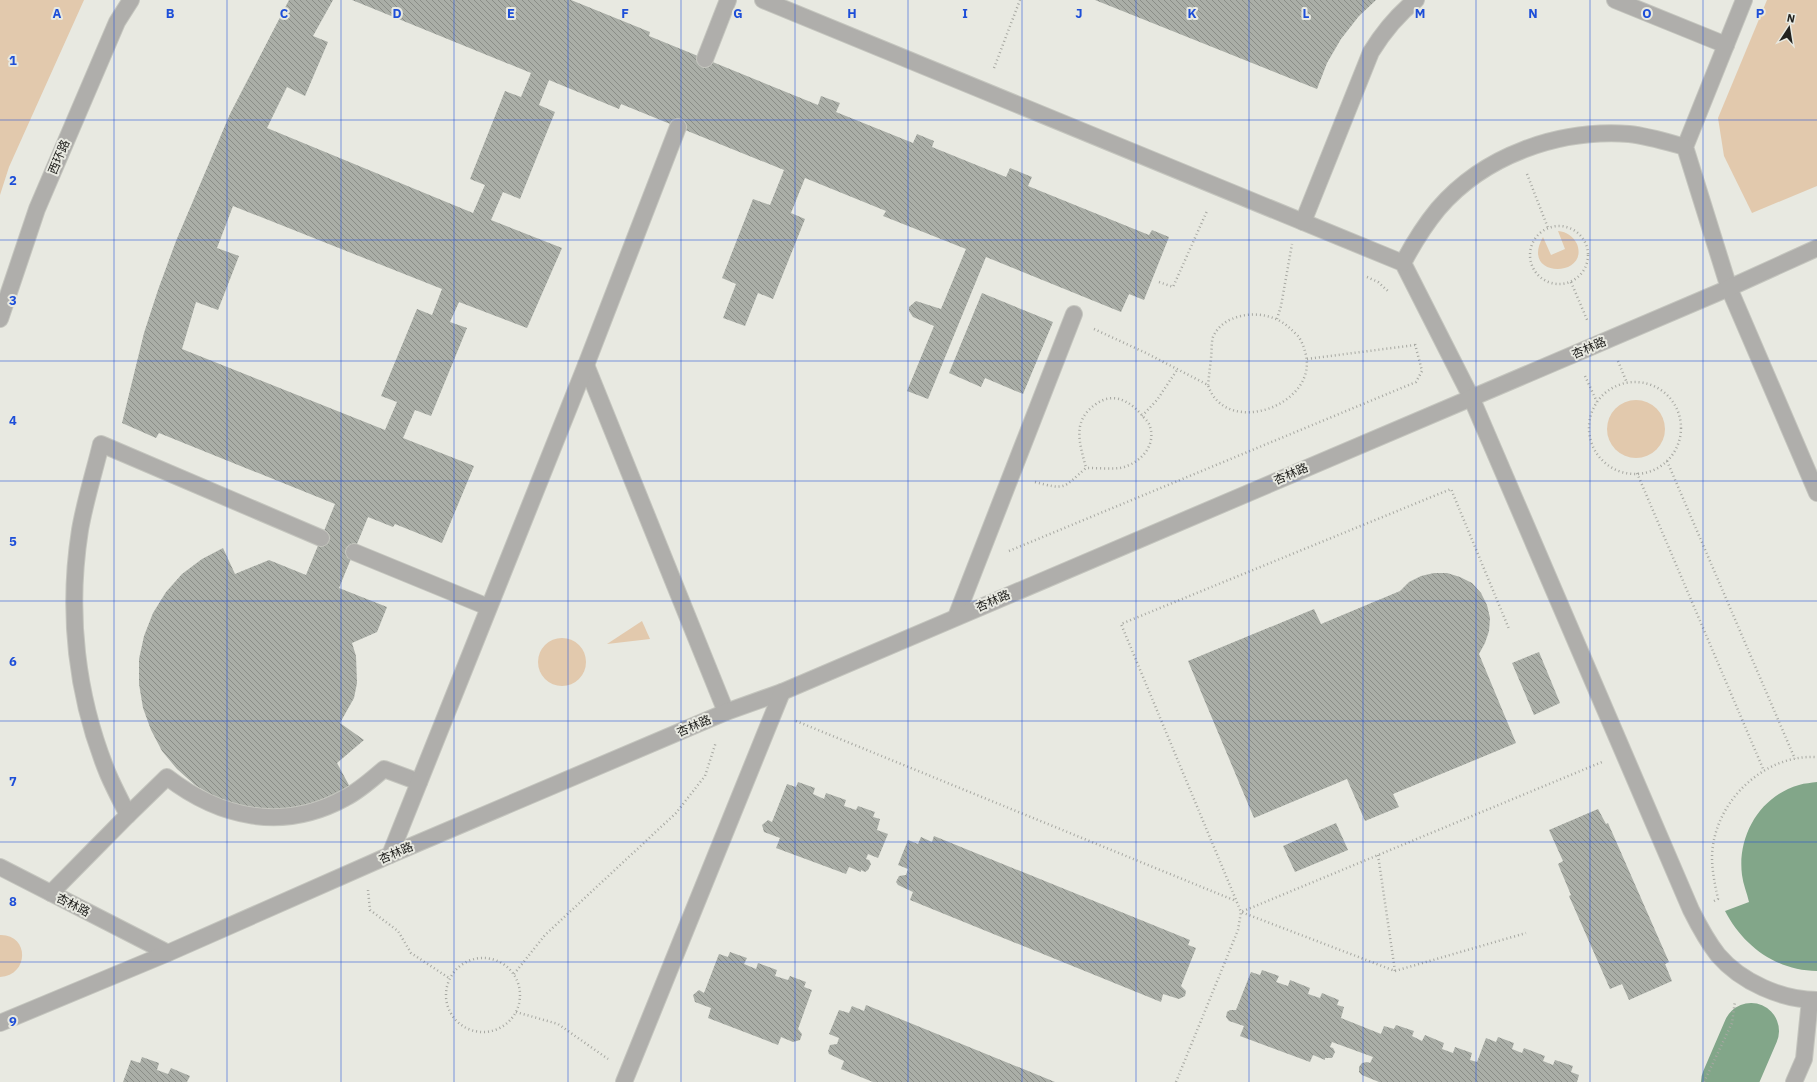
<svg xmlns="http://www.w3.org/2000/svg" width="1817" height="1082" font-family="'IBM Plex Sans','Noto Sans SC',sans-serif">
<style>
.grass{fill:#e2c9ad}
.water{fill:#82a689}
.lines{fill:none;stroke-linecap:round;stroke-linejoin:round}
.river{stroke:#82a689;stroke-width:56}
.building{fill:url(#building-back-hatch);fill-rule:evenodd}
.service-casing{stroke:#c4c5be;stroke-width:18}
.path{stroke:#a7a8a2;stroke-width:2.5;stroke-dasharray:1 3;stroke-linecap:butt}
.service{stroke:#afaeab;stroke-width:16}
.grid{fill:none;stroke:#1d4ed8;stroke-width:1;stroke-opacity:0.55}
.labels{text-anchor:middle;stroke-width:4;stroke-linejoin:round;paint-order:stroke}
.street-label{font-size:12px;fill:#22221f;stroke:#e8e9e1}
.grid-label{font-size:13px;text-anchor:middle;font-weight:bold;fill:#1d4ed8;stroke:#e8e9e1;stroke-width:4;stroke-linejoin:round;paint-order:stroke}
</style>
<defs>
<pattern id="building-back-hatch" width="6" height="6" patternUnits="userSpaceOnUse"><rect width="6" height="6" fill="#aaaea7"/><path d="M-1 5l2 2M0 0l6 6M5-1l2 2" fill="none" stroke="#8a8d87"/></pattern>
</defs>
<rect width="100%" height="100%" fill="#e8e9e1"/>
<g class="grass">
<path d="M 0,0 L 84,0 L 9,167 L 0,195 Z"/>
<path d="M 1767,0 L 1817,0 L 1817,186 L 1752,213 L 1724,156 L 1718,118 Z"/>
<path d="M 1558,231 C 1567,232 1573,236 1577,244 C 1590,278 1519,279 1543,237 L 1551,255 L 1565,249 Z"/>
<circle cx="1636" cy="429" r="29"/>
<path d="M 642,621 L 650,639 L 607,644 Z"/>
<circle cx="562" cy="662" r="24"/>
<path d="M 0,935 C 29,934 30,975 0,977 Z"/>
</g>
<path class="water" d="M 1817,782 L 1817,971 C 1777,971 1743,946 1725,911 L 1749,902 C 1747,893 1743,884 1742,875 C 1737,836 1760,796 1799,785 C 1805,783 1811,783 1817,782 Z"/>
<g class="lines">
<path class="river" d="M 1729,1082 L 1751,1031"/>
</g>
<g class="building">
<path d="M 289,0 L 333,0 L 313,36 L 328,42 L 305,96 L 287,87 L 267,128 L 473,213 L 485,185 L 470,179 L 505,91 L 521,97 L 531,73 L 352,0 L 571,0 L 650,32 L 649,36 L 818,105 L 821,96 L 840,103 L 836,112 L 913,143 L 917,134 L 934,141 L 932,147 L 1006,177 L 1010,168 L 1032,177 L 1028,186 L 1149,235 L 1152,230 L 1169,237 L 1144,300 L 1129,294 L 1121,312 L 986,257 L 928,399 L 907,391 L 934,326 L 913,317 L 909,311 L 909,307 L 916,301 L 941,309 L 966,249 L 883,216 L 886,211 L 805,178 L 791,213 L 805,219 L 773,299 L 758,293 L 745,326 L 723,318 L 736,284 L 722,278 L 753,199 L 770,205 L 784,170 L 621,104 L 619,109 L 549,80 L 539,105 L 555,112 L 520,199 L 503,192 L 491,220 L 562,248 L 527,328 L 459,302 L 450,322 L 467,328 L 431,416 L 415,410 L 403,438 L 474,466 L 442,543 L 395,524 L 393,527 L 368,517 L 339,588 L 387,607 L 377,632 L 352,643 L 356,656 L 357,683 L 354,698 L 340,723 L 364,740 L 337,763 L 351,789 L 307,807 L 260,810 L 237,805 L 215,797 L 195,785 L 177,769 L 162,751 L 151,730 L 143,708 L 139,684 L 139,659 L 144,636 L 153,613 L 166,592 L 182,574 L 202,559 L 223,548 L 235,574 L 269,560 L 306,575 L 335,504 L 159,433 L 156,438 L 122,423 L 144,333 L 158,290 L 176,241 L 230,114 ZM 233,206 L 442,289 L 432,315 L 417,309 L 381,396 L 397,402 L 385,430 L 182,349 L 196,302 L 218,310 L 239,256 L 217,248 Z"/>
<path d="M 1095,0 L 1376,0 L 1359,16 L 1341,39 L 1327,63 L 1317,89 Z"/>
<path d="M 982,293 L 1053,322 L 1023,394 L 985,378 L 981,387 L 949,373 Z"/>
<path d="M 1434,573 L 1447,573 L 1460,577 L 1472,583 L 1481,593 L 1487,605 L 1490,618 L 1489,631 L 1485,643 L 1479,654 L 1516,743 L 1393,794 L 1399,807 L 1365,821 L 1347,779 L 1254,818 L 1188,661 L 1314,609 L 1321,624 L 1400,591 L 1409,582 L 1421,576 Z"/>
<path d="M 1539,652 L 1560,703 L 1534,715 L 1512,663 Z"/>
<path d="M 798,782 L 815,788 L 813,794 L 824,799 L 826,793 L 846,800 L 844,806 L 856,810 L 858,806 L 875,812 L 873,817 L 880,819 L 877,830 L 888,834 L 878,858 L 868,854 L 866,859 L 869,860 L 871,864 L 868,870 L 865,872 L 861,870 L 861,872 L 849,867 L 846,874 L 776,848 L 780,838 L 764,832 L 762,825 L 768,820 L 772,822 L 787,784 L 796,787 Z"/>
<path d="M 1598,809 L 1606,824 L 1608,823 L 1669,962 L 1665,964 L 1672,981 L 1629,1000 L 1622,984 L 1610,989 L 1569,896 L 1571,895 L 1558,864 L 1563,861 L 1549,830 Z"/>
<path d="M 1336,823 L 1348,850 L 1295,872 L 1283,846 Z"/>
<path d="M 934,836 L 1190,940 L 1188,945 L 1196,948 L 1181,986 L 1186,991 L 1185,996 L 1179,999 L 1163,994 L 1161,1002 L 910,900 L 913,892 L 898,885 L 896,882 L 899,876 L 906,875 L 908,869 L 898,865 L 908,840 L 918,844 L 921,837 L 932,842 Z"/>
<path d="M 730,952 L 747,958 L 744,964 L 756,969 L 758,963 L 777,970 L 775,976 L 788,980 L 790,976 L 806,982 L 804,987 L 812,990 L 798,1029 L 802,1034 L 800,1040 L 793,1042 L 781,1037 L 778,1045 L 708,1018 L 711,1008 L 695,1002 L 693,995 L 699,990 L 704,993 L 719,954 L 728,957 Z"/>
<path d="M 1262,970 L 1279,976 L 1276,982 L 1288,986 L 1290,980 L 1310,988 L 1308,994 L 1320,998 L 1322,993 L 1339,1000 L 1337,1005 L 1344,1007 L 1341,1018 L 1381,1034 L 1384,1026 L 1394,1029 L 1396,1025 L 1414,1031 L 1412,1036 L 1422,1041 L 1425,1035 L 1444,1043 L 1442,1049 L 1453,1053 L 1455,1047 L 1472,1053 L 1470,1060 L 1477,1062 L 1486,1038 L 1496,1042 L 1498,1037 L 1514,1043 L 1512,1049 L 1522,1053 L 1524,1048 L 1545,1056 L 1543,1061 L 1553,1065 L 1555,1060 L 1573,1066 L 1571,1072 L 1579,1075 L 1577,1082 L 1379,1082 L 1362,1075 L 1359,1072 L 1359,1067 L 1362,1063 L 1367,1062 L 1370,1063 L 1373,1057 L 1332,1042 L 1330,1047 L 1333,1048 L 1335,1052 L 1332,1058 L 1325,1058 L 1325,1060 L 1313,1055 L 1310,1062 L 1240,1036 L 1244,1026 L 1229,1021 L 1226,1017 L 1227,1012 L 1230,1010 L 1236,1010 L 1251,972 L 1260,975 Z"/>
<path d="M 866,1005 L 1055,1082 L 873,1082 L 841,1069 L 844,1061 L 829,1054 L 828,1051 L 830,1045 L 837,1044 L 839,1038 L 829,1034 L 839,1010 L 849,1013 L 852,1006 L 864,1011 Z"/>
<path d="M 142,1057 L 159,1063 L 157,1070 L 168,1074 L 171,1068 L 190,1076 L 187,1082 L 123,1082 L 131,1060 L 140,1063 Z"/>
</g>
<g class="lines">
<g class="service-casing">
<g id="service">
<path d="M 763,0 L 1403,263 L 1471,397 L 1691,910 C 1699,926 1707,941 1718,955 C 1741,982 1782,1000 1817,1000"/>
<path d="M 1615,0 L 1726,45"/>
<path d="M 1744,0 L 1685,147 L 1729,288 L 1817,493"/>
<path d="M 705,59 L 728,0"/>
<path d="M 1303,222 L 1371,52 C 1384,31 1397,15 1416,0"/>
<path d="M 1403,263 C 1413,244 1424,226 1438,209 C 1484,155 1559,129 1629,134 C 1648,136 1667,142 1685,147"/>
<path d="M 0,319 L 37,209 L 117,22 L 131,0"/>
<path d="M 586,365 L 726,712"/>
<path d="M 321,538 L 101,444 C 94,473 85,501 80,530 C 67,612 76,696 108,774 C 114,788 121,801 128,815 L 167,777 C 220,818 283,832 345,798 C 359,791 371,780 384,769 L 419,782"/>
<path d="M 354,552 L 488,607"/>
<path d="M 956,617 L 1074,314"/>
<path d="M 390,855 L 586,365 L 678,127"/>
<path d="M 0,867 L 168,953"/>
<path d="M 51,893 L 128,815"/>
<path d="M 0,1023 L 168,953 L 390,855 L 726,712 L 782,692 L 1729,288 L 1817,248"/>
<path d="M 624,1082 L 782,692"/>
<path d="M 1794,1082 L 1804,1059 L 1810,1000"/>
</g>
</g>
<g class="path">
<path d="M 994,68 L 1020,0"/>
<path d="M 1527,174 L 1548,228"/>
<circle cx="1559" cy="255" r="29"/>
<path d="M 1367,277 L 1378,282 L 1389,292"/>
<path d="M 1159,282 L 1173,287 L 1207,211"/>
<path d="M 1571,282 L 1588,322"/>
<path d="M 1277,319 L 1281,306 L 1292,244"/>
<path d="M 1094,329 L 1146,353 L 1208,385 C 1225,438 1317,406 1306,355 C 1304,348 1302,341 1298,336 C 1291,329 1285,323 1276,319 C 1256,310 1223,314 1213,337 C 1211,344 1212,351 1211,358 C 1210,367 1209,376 1208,385"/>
<path d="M 1307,359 L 1415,345"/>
<path d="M 1618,361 L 1627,383"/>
<path d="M 1585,376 L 1597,402"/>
<circle cx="1635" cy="428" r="46"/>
<path d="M 1142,416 L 1157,400 L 1177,370"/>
<path d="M 1667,461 L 1795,759"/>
<path d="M 1637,473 L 1764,771"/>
<path d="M 1035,482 C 1066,490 1062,489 1086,468 C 1097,468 1109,469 1120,468 C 1140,464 1158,445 1149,424 C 1147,420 1143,417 1141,414 C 1128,400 1113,392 1096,404 C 1071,421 1080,444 1086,468"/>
<path d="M 1009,551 L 1416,382 L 1422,371 L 1415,344"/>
<path d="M 796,721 L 1236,901"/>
<path d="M 1378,855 L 1395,971 L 1241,912 L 1121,624 L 1451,489 L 1509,629"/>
<path d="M 368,890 L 370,910 L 398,931 L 411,953 L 449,978"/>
<path d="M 1714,901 L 1718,899 C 1715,885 1712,871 1712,857 C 1713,803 1763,754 1817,757"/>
<circle cx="483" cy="995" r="37"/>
<path d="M 1395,971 L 1526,933"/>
<path d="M 514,974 L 545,935 L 676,813 L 705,776 L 716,742"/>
<path d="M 516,1012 L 558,1024 L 608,1059"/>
<path d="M 1176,1082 L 1238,930 L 1241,912 L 1602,762"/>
<path d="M 1704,1082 L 1732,1023 L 1735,1001"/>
</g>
<use href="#service" class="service"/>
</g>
<path class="grid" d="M 114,0 L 114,1082M 227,0 L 227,1082M 341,0 L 341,1082M 454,0 L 454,1082M 568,0 L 568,1082M 681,0 L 681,1082M 795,0 L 795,1082M 908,0 L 908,1082M 1022,0 L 1022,1082M 1136,0 L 1136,1082M 1249,0 L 1249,1082M 1363,0 L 1363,1082M 1476,0 L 1476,1082M 1590,0 L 1590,1082M 1703,0 L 1703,1082M 0,120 L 1817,120M 0,240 L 1817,240M 0,361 L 1817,361M 0,481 L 1817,481M 0,601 L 1817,601M 0,721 L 1817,721M 0,842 L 1817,842M 0,962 L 1817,962"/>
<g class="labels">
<g class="street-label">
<text transform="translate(59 157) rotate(-67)" y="4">西环路</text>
<text transform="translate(1589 348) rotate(-23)" y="4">杏林路</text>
<text transform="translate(1291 474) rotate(-23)" y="4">杏林路</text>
<text transform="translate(993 601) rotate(-23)" y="4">杏林路</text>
<text transform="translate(694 726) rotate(-23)" y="4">杏林路</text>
<text transform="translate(396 853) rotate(-23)" y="4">杏林路</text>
<text transform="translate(73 905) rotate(27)" y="4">杏林路</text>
</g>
</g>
<g class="grid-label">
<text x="57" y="18">A</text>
<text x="170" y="18">B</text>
<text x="284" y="18">C</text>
<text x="397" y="18">D</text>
<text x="511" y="18">E</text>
<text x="625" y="18">F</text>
<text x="738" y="18">G</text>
<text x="852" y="18">H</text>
<text x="965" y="18">I</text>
<text x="1079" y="18">J</text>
<text x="1192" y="18">K</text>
<text x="1306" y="18">L</text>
<text x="1420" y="18">M</text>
<text x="1533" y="18">N</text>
<text x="1647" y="18">O</text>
<text x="1760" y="18">P</text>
<text x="13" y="65">1</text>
<text x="13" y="185">2</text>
<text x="13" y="305">3</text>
<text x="13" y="425">4</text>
<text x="13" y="546">5</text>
<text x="13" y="666">6</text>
<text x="13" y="786">7</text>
<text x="13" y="906">8</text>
<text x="13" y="1026">9</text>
</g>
<g transform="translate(1789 28) rotate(12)" stroke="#e8e9e1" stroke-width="3" paint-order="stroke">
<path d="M0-3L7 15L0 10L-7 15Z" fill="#22221f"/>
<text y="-6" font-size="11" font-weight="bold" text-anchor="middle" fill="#22221f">N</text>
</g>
</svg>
